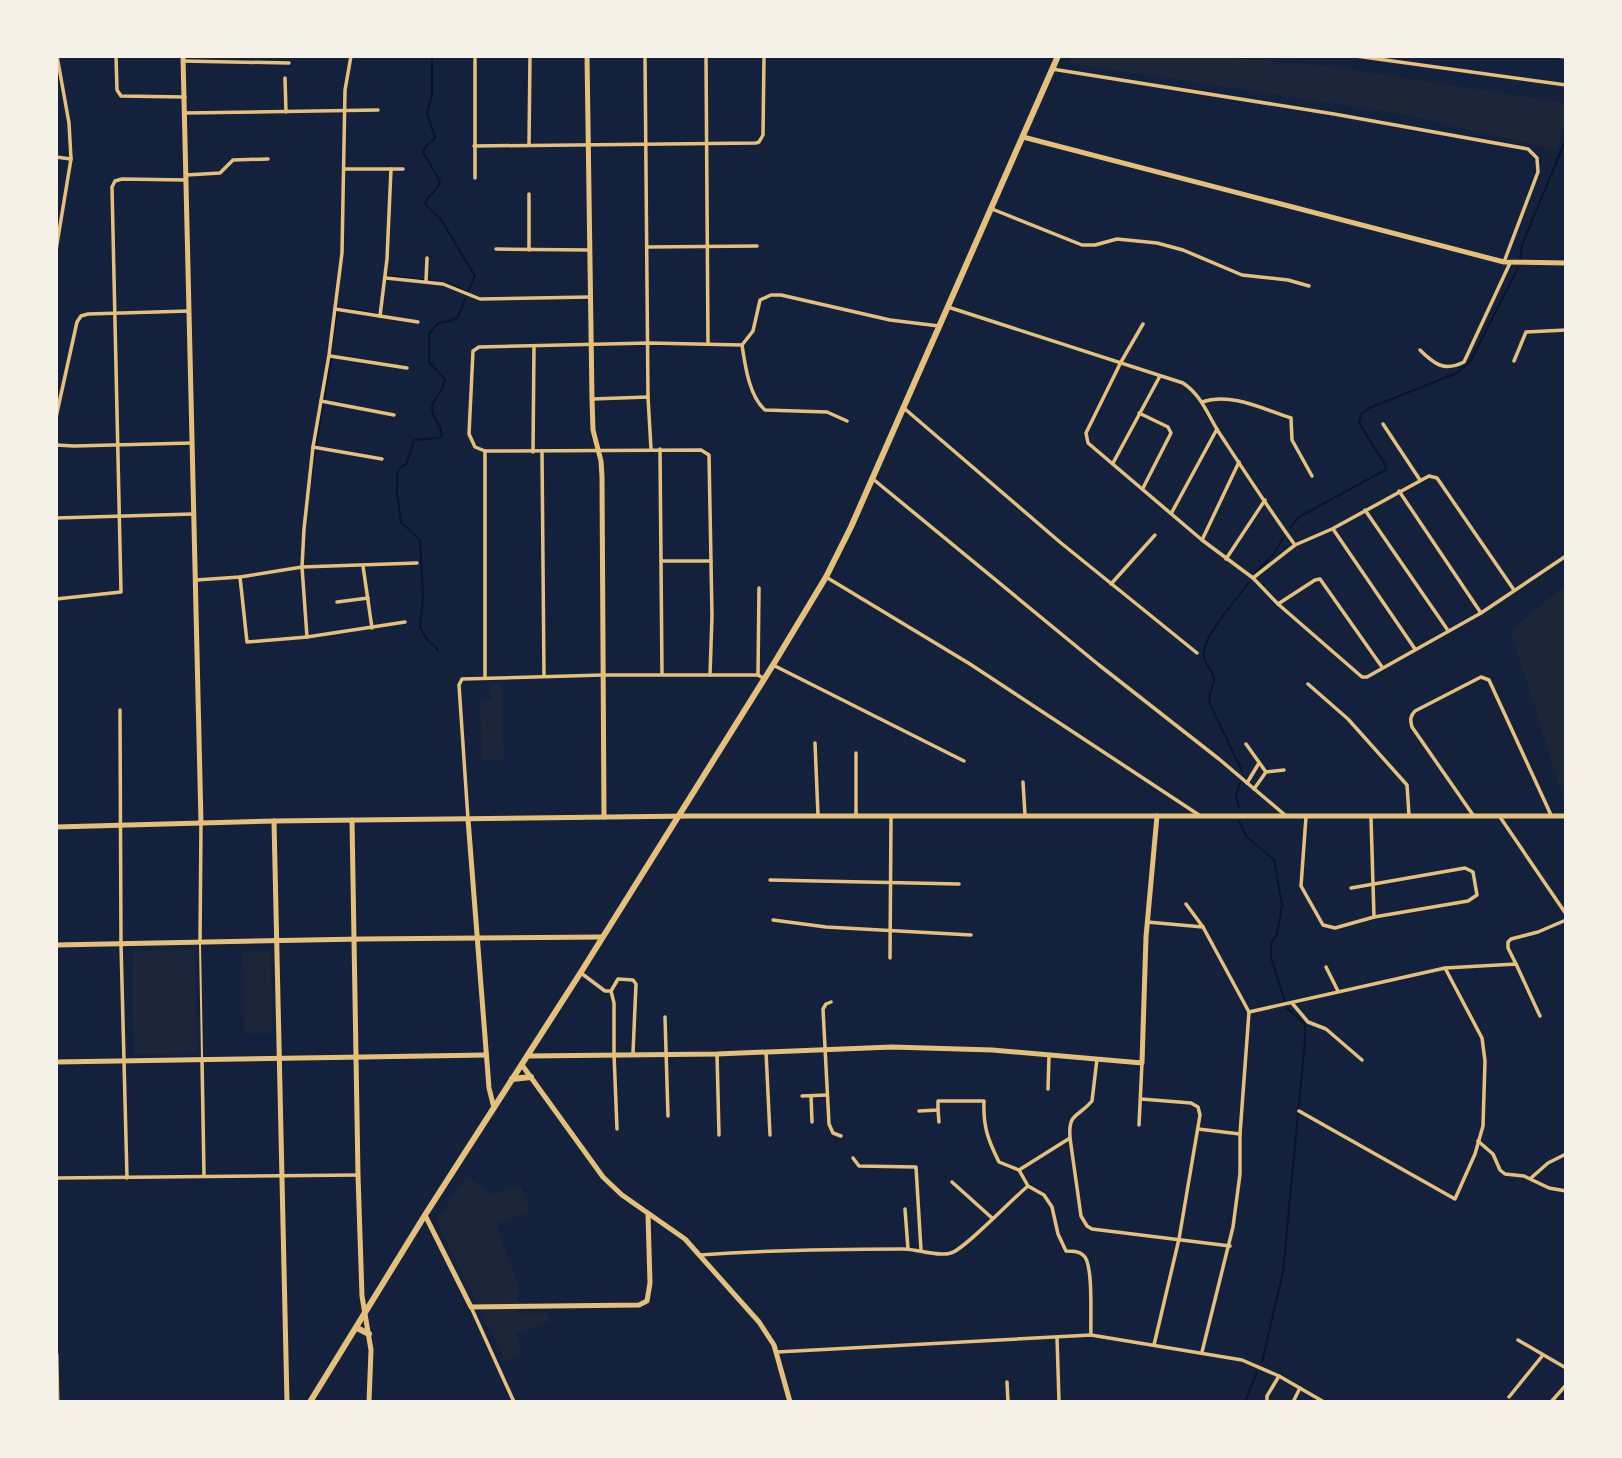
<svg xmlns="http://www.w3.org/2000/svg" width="1622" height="1458" font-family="'Varela Round',sans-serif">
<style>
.green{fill:#1d2539}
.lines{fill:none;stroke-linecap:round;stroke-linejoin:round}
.stream{stroke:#0b132b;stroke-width:2}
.service{stroke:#e5c07b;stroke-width:2}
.minor{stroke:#e5c07b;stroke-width:3.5}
.tertiary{stroke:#e5c07b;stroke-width:5}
.secondary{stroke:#e5c07b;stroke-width:5}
.trunk{stroke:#e5c07b;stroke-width:6}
</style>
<rect width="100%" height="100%" fill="#14213d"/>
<g class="green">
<path d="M 1072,56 L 1208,56 L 1328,66 L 1566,103 L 1566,122 L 1557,150 L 1402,114 L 1069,63 Z"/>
<path d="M 1566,584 L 1566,807 L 1511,631 Z"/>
<path d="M 501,684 L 504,760 L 483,761 L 479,700 L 491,699 L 490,685 Z"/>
<path d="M 195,949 L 197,1053 L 134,1054 L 133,951 Z"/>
<path d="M 243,951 L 271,951 L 272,1033 L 244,1033 Z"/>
<path d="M 466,1176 L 491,1194 L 521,1186 L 531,1211 L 496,1224 L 518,1286 L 517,1313 L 547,1313 L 550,1321 L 515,1334 L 523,1354 L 505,1361 L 437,1221 Z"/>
</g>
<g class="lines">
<g class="stream">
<path d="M 1520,259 L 1522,245 L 1566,139"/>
<path d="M 388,276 L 424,280"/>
<path d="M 428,280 L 450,284 L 468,292 L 475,276 L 442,221 L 425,204 C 427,194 438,193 440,181 L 423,152 L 425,147 L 435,138 L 427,113 L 432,96 L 432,56"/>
<path d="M 337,307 L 378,314"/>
<path d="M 331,353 L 337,311"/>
<path d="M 324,400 L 331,358"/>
<path d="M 316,445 L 323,404"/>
<path d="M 311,480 L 315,449"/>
<path d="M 1290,528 L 1299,517 L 1385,470 L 1386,466 L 1359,423 L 1361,414 L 1369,408 L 1457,373 L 1471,360 L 1518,268"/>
<path d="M 1255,573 L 1273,555 L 1283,538"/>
<path d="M 438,650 L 425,637 L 420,627 L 423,596 L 420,540 L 401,522 L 397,493 L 397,474 L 399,469 L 407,463 L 414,440 L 439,438 L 442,436 C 442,425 431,417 432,407 C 433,397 444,392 445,379 L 429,362 L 429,334 L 438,323 L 450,321 L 458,317 L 465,299"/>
<path d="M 1242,771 L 1210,704 C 1207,691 1215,687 1214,678 C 1213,669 1202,663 1204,652 C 1206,631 1237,600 1249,582"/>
<path d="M 1239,808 L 1236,795 L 1240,783"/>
<path d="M 1239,821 L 1246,836 L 1274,860 L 1282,904 L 1277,935 L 1271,943 L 1271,958 L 1287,1008 L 1305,1024 L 1305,1040 L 1283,1272 L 1262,1362"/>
<path d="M 1245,1402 L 1257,1372"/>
</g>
<path class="service" d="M 200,944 L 202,1057"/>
<g class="minor">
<path d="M 116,56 L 117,90 L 121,96 L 185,97"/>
<path d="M 645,56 L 648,397 L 651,449"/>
<path d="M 706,56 L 708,344"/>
<path d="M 1356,56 L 1566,85"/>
<path d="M 1556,56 L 1566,57"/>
<path d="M 183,61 L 289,63"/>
<path d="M 1052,69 L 1334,114 L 1528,149 L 1537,158 L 1538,172 L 1504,262"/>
<path d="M 285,78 L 286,112"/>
<path d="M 185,113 L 378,110"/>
<path d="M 529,145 L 530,56"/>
<path d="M 474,146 L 756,143 L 759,142 L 763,135 L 764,56"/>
<path d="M 56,157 L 71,159"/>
<path d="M 345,169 L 403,169"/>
<path d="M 186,175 L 220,173 L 233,160 L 268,159"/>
<path d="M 475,178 L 475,56"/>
<path d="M 529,194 L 529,250"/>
<path d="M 992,209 L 1082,245 L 1095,245 L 1117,239 L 1157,243 L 1183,250 L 1242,275 L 1288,280 L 1309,286"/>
<path d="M 647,247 L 757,246"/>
<path d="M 496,249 L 590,250"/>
<path d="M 56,250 L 71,159 L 69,123 L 57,56"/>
<path d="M 386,278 L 443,284 L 480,299 L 590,297"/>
<path d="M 426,281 L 427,258"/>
<path d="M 948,307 L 1183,383 C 1201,395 1207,413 1218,431 C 1243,469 1268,508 1295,545"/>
<path d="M 335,309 L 418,322"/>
<path d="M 380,316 L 387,259 L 391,169"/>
<path d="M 1143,324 L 1121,362 L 1086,433 L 1088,443 L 1202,540 L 1253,578 L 1278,604 L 1362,677 L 1367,677 L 1481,613 L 1566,556"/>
<path d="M 742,345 C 745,365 749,396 765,410 L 827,412 L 847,421"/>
<path d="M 1420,350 C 1434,364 1444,372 1464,362 L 1510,263"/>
<path d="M 330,356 L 407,368"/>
<path d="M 1514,361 L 1526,332 L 1566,330"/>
<path d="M 592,399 L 648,397"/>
<path d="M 321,401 L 394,415"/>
<path d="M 1202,402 C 1231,392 1263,409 1291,418 L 1292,440 L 1312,476"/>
<path d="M 905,409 L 1061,543 L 1197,653"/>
<path d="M 1139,413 L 1168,427 L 1171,433 L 1143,488"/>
<path d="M 56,417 L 77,322 L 81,316 L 88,314 L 189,311"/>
<path d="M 1383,424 L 1420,480"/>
<path d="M 56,445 L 74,446 L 192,443"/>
<path d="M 313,447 L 382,459"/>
<path d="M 660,449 L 662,674"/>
<path d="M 542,451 L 544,676"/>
<path d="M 533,452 L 534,346"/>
<path d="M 1113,463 L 1160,376"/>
<path d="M 873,479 L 1099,665 L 1219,759 L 1285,815"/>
<path d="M 1399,491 L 1481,613"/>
<path d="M 1365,510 L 1447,629"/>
<path d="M 1172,512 L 1217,429"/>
<path d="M 56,518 L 193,514"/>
<path d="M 1333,529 L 1415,649"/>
<path d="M 1202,540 L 1239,462"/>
<path d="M 1226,559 L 1265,500"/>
<path d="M 661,561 L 711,561"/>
<path d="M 363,566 L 372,628"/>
<path d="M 240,577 L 247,642 L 307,637 L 405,622"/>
<path d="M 826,577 L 970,664 L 1199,815"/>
<path d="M 1253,578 L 1295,545 L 1332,529 L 1429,476 L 1437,478 L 1514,590"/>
<path d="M 196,580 L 240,577 L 302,567 L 417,563"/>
<path d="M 1111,584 L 1155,535"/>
<path d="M 56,599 L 121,592 L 112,187 L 115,181 L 122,179 L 186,180"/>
<path d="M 337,602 L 368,598"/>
<path d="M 1278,604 L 1315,580 L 1320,579 L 1382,667"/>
<path d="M 307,637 L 302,567 L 304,529 L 313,447 L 329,355 L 342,253 L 345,90 L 351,56"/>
<path d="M 773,665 L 964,761"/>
<path d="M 710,675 L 712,616 L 709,455 L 701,450 L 485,451 L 475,447 L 469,434 L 473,351 L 479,347 L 649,343 L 742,345 L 753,331 L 760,300 L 771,295 L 781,295 L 890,320 L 939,326"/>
<path d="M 758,675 L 759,588"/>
<path d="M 485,677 L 485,451"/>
<path d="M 1308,684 L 1348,719 L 1407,785 L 1409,815"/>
<path d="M 120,710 L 121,944 L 127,1178"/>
<path d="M 815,743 L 818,815"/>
<path d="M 1246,744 L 1266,772 L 1284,770"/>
<path d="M 1023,782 L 1025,815"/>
<path d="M 1247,783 L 1259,763"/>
<path d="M 1254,789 L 1266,772"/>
<path d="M 856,815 L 856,753"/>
<path d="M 1473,815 L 1412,727 C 1410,720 1410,716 1415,711 L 1481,677 L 1489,680 L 1551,815"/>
<path d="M 1306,817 L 1301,886 L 1323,925 L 1335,928 L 1374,917 L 1468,901 L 1477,895 L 1473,872 L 1465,868 L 1351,888"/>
<path d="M 1500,817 L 1566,914"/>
<path d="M 1371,818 L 1374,917"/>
<path d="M 468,819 L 459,685 L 462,679 L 603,675 L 758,675 L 765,679"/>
<path d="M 770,880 L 959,884"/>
<path d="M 1186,904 L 1203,927 L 1249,1012 L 1240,1134 L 1240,1174 L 1233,1227 L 1202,1352"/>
<path d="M 773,920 L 826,927 L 971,935"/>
<path d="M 1147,922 L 1203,927"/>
<path d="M 200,943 L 201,823"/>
<path d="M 890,958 L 891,817"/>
<path d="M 1516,964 L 1508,948 L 1508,942 L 1511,939 L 1538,932 L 1566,920"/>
<path d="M 1326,967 L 1338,991"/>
<path d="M 581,973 L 605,991 L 611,991"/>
<path d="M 831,1002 L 826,1004 L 823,1009 L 829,1124 L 833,1133 L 841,1136"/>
<path d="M 1292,1003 L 1308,1022 L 1326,1029 L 1362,1060"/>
<path d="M 1249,1012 L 1445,968 L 1516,964 L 1540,1016"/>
<path d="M 665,1017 L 668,1116"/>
<path d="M 766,1052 L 770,1135"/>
<path d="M 717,1054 L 719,1135"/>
<path d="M 202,1059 L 204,1176"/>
<path d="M 1048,1089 L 1049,1056"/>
<path d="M 802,1096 L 827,1095"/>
<path d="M 811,1096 L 812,1122"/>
<path d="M 1141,1099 L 1191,1103 L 1198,1107 L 1200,1115 L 1179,1239 L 1154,1345"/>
<path d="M 938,1110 L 939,1122"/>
<path d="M 919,1111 L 938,1110 L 938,1101 L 984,1101 C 983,1127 988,1140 999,1162 L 1019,1170 L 1028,1186 L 1044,1195 L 1052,1207 L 1058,1234 L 1066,1251 C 1072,1251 1079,1251 1083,1255 C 1094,1262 1090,1321 1091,1335"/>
<path d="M 1299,1111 L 1455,1199 L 1475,1154 L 1483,1126 L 1485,1061 L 1482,1038 L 1445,968"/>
<path d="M 1139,1125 L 1142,1063"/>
<path d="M 617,1129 L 614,1054 L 614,1003 L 611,991 L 618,979 L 633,980 L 636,984 L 633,1053"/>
<path d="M 1198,1129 L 1240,1134"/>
<path d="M 1070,1138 L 1081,1216 L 1087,1226 L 1092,1229 L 1230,1246"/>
<path d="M 1478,1141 L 1493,1154 L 1500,1170 L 1505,1174 L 1524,1176 L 1549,1188 L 1566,1191"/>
<path d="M 853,1158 L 859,1166 L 916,1167 L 921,1250"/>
<path d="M 1019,1170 L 1070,1138 C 1068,1112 1078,1118 1092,1101 L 1097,1059"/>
<path d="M 56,1178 L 358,1175"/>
<path d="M 1531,1178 L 1548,1163 L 1566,1154"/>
<path d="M 952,1182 L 992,1218"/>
<path d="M 905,1209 L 908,1249"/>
<path d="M 700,1255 C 768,1250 836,1249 903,1249 C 918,1249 937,1257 951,1253 C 965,1249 1013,1198 1028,1186"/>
<path d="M 471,1307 L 514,1402"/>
<path d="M 1057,1337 L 1059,1402"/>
<path d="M 1518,1340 L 1566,1368"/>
<path d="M 777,1352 L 1091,1335 L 1242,1360 L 1279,1376 L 1324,1402"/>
<path d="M 1007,1382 L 1008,1402"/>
<path d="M 1509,1397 L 1543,1355"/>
<path d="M 1267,1402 L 1267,1396 L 1279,1376"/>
<path d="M 1293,1402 L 1300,1388"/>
<path d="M 1551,1402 L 1566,1385"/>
</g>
<g class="tertiary">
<path d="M 587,56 L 592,399 L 593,430 L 601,461 L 602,477 L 604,817"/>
<path d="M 1023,137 L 1504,262 L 1566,263"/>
<path d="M 468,819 L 489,1088 L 494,1108"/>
<path d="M 352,820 L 358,1175 L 362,1296 L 371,1350 L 369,1402"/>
<path d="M 274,821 L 287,1402"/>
<path d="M 56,945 L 362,939 L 602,937"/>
<path d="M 527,1056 L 717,1054 L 892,1047 L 992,1050 L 1142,1063 L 1146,937 L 1157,816"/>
<path d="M 56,1062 L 486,1055"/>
<path d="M 522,1065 L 603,1177 L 622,1195 L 685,1239 L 759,1322 L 774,1345 L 790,1402"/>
<path d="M 425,1215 L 471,1307 L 639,1305 L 647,1301 L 650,1283 L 648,1214"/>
<path d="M 56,1354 L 57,1402"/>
</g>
<g class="secondary">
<path d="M 183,56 L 201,823"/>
<path d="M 56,827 L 274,821 L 690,816 L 1566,816"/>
</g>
<g class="trunk">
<path d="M 512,1079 L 531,1077"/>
<path d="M 357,1328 L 369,1334"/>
<path d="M 310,1402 L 425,1215 L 581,972 L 773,665 L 826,577 L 851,527 L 1058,56"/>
</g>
</g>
<rect width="1622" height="1458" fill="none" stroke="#f6f1e7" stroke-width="116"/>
</svg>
